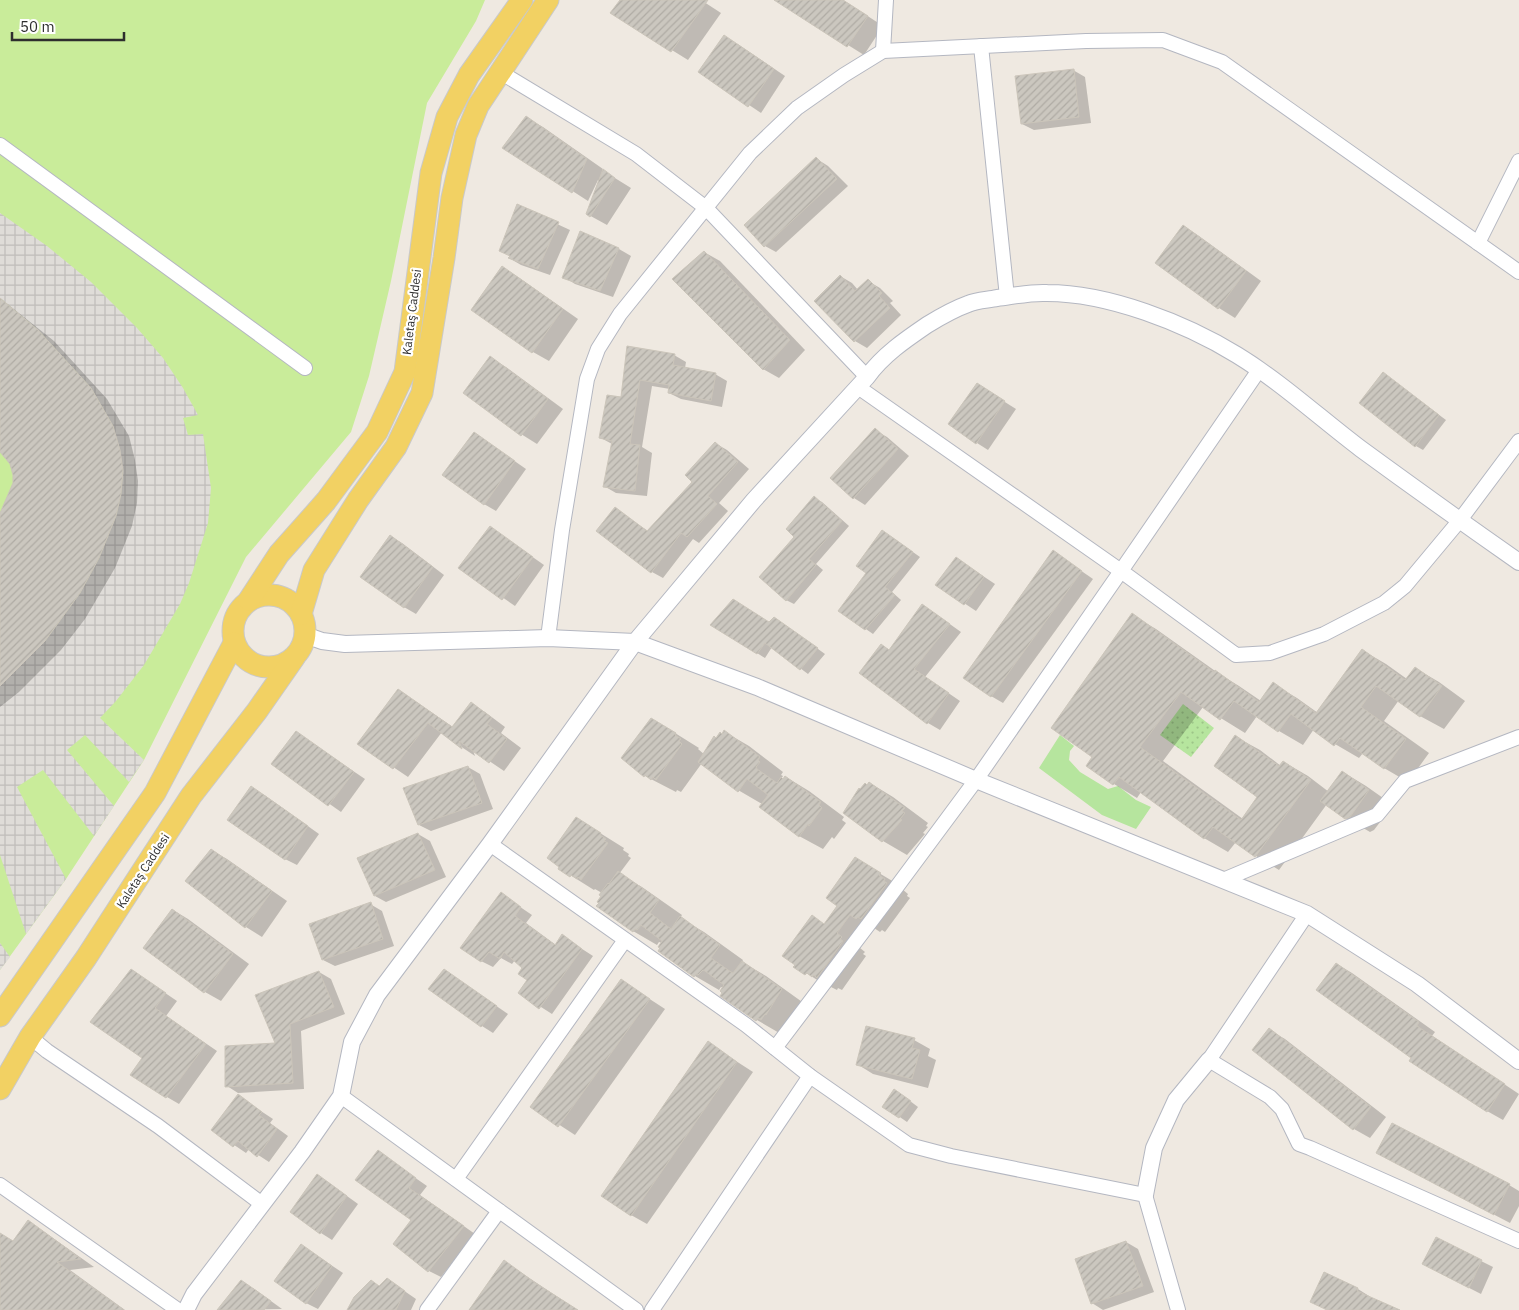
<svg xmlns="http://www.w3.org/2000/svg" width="1519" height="1310" font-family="'IBM Plex Sans',sans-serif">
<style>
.grass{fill:#b6e59e}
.park{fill:url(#park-dots)}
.pitch{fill:#c9ec9a}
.plaza{fill:url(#plaza-grid)}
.shadow{fill:#0003}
.building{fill:url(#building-hatch);stroke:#cbc5ba}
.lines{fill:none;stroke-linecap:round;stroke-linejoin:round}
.minor-casing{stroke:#b4b7c1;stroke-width:16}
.tertiary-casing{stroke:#b4b7c1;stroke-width:18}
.primary-casing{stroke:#c9c9c9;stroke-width:23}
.minor{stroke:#fff;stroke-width:14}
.tertiary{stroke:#fff;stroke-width:16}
.primary{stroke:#f2d163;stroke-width:21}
.labels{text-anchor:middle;stroke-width:4.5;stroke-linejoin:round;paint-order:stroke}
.street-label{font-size:12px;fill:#2e2e2e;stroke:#fff}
</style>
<defs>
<pattern id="park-dots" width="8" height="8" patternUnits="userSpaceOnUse" patternTransform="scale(1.25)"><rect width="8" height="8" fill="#b6e59e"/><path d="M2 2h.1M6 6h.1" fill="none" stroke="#9dc588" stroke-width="1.8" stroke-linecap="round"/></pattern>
<pattern id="plaza-grid" width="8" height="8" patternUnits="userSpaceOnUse" patternTransform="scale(1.25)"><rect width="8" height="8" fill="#dfdcd8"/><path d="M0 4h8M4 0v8" fill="none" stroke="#c0bdba"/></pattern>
<pattern id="building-hatch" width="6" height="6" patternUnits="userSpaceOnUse" patternTransform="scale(1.25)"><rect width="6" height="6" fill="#cbc7bf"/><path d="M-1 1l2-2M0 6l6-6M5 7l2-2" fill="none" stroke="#afaba4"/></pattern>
</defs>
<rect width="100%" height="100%" fill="#efe9e1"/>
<path class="grass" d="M 1060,735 L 1074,746 L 1070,751 L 1069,760 L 1080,772 L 1108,789 L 1118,786 L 1136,800 L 1151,807 L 1136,829 L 1102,815 L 1039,768 Z"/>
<path class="park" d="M 1183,704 L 1214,728 L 1191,757 L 1160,735 Z"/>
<path class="pitch" d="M 0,0 L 485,0 L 476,21 L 427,103 L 391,281 L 369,376 L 351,432 L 246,557 L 144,760 L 66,879 L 0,970 Z"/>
<g class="plaza">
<path d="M 0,213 L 47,246 L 91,282 L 137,328 L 163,358 L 183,388 L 198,415 L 183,418 L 188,435 L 203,434 L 211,488 L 208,523 L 189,583 L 180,604 L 144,665 L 116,701 L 100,718 L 144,760 L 129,782 L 85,735 L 67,750 L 114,806 L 94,836 L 43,770 L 17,787 L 66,879 L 26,934 L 0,855 L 0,686 L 45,641 L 80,593 L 99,558 L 116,516 L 121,494 L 123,471 L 113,426 L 91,388 L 38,330 L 0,298 Z"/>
<path d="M 0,943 L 10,957 L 0,970 Z"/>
</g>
<g class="shadow">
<path d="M 622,0 L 701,0 L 721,13 L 688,60 L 612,13 Z"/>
<path d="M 776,0 L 843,0 L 883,26 L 864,55 Z"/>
<path d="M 736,43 L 785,76 L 761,113 L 700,72 Z"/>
<path d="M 1073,70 L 1085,77 L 1091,123 L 1034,130 L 1022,124 Z"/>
<path d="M 527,118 L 543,127 L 603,169 L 602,170 L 631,188 L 607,225 L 587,214 L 600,181 L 598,180 L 588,201 L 504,147 Z"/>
<path d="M 817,159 L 828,166 L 848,186 L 776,252 L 765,246 Z"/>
<path d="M 518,206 L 570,230 L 550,275 L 521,265 L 509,258 Z"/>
<path d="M 1184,226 L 1199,236 L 1261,281 L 1235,318 L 1219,308 L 1157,262 Z"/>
<path d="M 580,233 L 619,249 L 631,256 L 613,297 L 575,284 L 564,277 Z"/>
<path d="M 704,252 L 720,261 L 805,350 L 779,378 L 763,369 Z"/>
<path d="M 503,268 L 518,277 L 578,319 L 549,361 L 533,352 Z"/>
<path d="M 840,276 L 852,283 L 858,290 L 868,281 L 880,288 L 893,301 L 890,303 L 901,315 L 867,348 L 855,341 L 816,301 Z"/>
<path d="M 0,298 L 54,341 L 107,399 L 129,436 L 135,460 L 138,481 L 137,503 L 132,526 L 115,568 L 85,619 L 61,650 L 19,692 L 0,707 L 0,515 L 14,483 L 13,468 L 0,450 Z"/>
<path d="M 628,347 L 674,355 L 686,362 L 685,368 L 715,374 L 727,381 L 722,407 L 681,399 L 669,393 L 670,389 L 652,386 L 642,447 L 652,453 L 647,496 L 616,493 L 604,486 L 612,444 L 601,438 L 622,399 Z"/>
<path d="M 490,358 L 506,367 L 563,409 L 537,444 L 521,434 Z"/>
<path d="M 1384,374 L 1446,420 L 1423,450 L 1416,446 Z"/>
<path d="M 989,392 L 1016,409 L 988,450 L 977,443 Z"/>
<path d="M 875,430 L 887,437 L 909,456 L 865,505 L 854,498 Z"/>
<path d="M 474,433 L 526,469 L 496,511 L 484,504 Z"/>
<path d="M 715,443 L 727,450 L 749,469 L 719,503 L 728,511 L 699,543 L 693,539 L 663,578 L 652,572 L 615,509 L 648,531 L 694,482 Z"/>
<path d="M 814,498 L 822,502 L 849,526 L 816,564 L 823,570 L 794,604 L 786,600 L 796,537 Z"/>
<path d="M 491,528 L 544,565 L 515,606 L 460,568 Z"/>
<path d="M 390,536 L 402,543 L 444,575 L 416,614 L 404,607 Z"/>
<path d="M 890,536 L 920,557 L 892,592 L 901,600 L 873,634 L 840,611 L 868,573 Z"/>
<path d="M 1054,552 L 1093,579 L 1003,703 L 991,696 Z"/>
<path d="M 956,558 L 995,584 L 976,611 L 937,585 Z"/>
<path d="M 923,605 L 961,632 L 925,677 L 960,701 L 940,730 L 928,723 L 861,673 L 881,645 L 890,650 Z"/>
<path d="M 1132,615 L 1156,629 L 1218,673 L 1239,686 L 1261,701 L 1273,684 L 1297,698 L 1318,713 L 1362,650 L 1386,664 L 1407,679 L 1415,668 L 1439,682 L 1465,701 L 1444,729 L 1420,716 L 1399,700 L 1384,721 L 1429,753 L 1408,782 L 1384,768 L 1363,753 L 1359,758 L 1335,744 L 1314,729 L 1303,745 L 1279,731 L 1257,716 L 1245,733 L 1203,707 L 1163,761 L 1243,819 L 1259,796 L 1236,737 L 1260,750 L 1281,766 L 1284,762 L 1308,776 L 1329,792 L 1343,772 L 1366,786 L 1393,805 L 1374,830 L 1370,832 L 1346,818 L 1327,804 L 1279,870 L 1256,856 L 1236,842 L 1228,852 L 1204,838 L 1141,792 L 1137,798 L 1114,784 L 1093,757 Z"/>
<path d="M 782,623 L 825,654 L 808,674 L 772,647 L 765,658 L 757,653 L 770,624 Z"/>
<path d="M 399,690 L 453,727 L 471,704 L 485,712 L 505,727 L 501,733 L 521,748 L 504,771 L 473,750 L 475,756 L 463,748 L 442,732 L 408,777 L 359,744 Z"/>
<path d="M 725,732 L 749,746 L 783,772 L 781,775 L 783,776 L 781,779 L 783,780 L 786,777 L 809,791 L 844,817 L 842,820 L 846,823 L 834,839 L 832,837 L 823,849 L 799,836 L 762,804 L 738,790 L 702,763 L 681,792 L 677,790 L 676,792 L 645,776 L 623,758 L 675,733 L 699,748 L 698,749 L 705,755 L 716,739 Z"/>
<path d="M 297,733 L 365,779 L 341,812 L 273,764 Z"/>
<path d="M 468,767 L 480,774 L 493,809 L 431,831 L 419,825 Z"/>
<path d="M 870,783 L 893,797 L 928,823 L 926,826 L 928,827 L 923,833 L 925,834 L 907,855 L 883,841 L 844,813 L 861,790 Z"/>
<path d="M 263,794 L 319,834 L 297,865 L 285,859 Z"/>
<path d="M 600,833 L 624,848 L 623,850 L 629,854 L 628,856 L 631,858 L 619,874 L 642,887 L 682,915 L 680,918 L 704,932 L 743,960 L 742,962 L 766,976 L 805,1004 L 781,1034 L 757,1020 L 722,995 L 723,988 L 721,987 L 719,990 L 695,976 L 660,951 L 662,943 L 659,942 L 657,945 L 633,931 L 602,896 L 602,893 L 595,889 L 594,890 L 559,868 Z"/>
<path d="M 418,834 L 430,841 L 446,877 L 386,902 L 375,896 Z"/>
<path d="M 211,850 L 227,859 L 287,901 L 262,937 L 246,927 L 187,881 Z"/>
<path d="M 879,873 L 904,888 L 902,889 L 908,894 L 907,896 L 910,898 L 885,932 L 882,930 L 880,932 L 874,928 L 860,948 L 865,952 L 863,954 L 866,956 L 842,990 L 838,988 L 837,990 L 831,987 L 830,988 L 795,966 L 812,917 L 825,925 Z"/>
<path d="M 501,894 L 532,915 L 526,923 L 556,945 L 562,936 L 593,956 L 552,1014 L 519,993 L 529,979 L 524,968 L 515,960 L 512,964 L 501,958 L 493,967 L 481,961 Z"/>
<path d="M 370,904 L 382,911 L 394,946 L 335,966 L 323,960 Z"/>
<path d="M 173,910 L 188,919 L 249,964 L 221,1001 L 205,992 L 145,948 Z"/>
<path d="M 1337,964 L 1352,973 L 1435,1032 L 1432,1036 L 1519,1094 L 1503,1120 L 1487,1111 L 1413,1057 Z"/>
<path d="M 444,970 L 508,1014 L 493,1033 L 482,1026 Z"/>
<path d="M 319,972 L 331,979 L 345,1014 L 301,1031 L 304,1089 L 238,1093 L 227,1086 L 277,1044 Z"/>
<path d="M 143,978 L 177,1001 L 166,1016 L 217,1051 L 179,1104 L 167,1097 L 144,1058 Z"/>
<path d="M 622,981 L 665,1009 L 575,1135 L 532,1107 Z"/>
<path d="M 1269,1030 L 1285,1039 L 1386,1117 L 1370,1138 L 1354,1129 L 1253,1050 Z"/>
<path d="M 914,1040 L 930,1049 L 928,1056 L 936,1060 L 928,1088 L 873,1074 L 857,1064 Z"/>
<path d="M 708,1043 L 753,1072 L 647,1224 L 631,1215 Z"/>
<path d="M 902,1095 L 918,1107 L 907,1122 L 884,1106 Z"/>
<path d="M 238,1096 L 273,1119 L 270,1123 L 288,1136 L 269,1162 L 249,1149 L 246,1153 L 212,1130 Z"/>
<path d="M 378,1152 L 427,1186 L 420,1195 L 475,1234 L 441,1277 L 429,1271 L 395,1244 L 412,1219 Z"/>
<path d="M 1394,1162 L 1509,1185 L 1519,1191 L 1519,1206 L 1510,1223 Z"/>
<path d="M 329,1183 L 358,1204 L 332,1240 L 321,1233 Z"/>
<path d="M 28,1222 L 43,1231 L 94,1267 L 70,1270 L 125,1310 L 0,1310 L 0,1236 L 14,1242 Z"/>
<path d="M 1437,1239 L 1493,1267 L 1481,1294 L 1436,1271 Z"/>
<path d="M 1126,1242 L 1138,1249 L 1154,1292 L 1103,1310 L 1092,1303 Z"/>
<path d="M 313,1253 L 343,1273 L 318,1309 L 306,1303 Z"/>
<path d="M 505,1262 L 516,1269 L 577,1310 L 469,1310 Z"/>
<path d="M 1325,1273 L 1358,1289 L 1369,1296 L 1369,1297 L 1397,1310 L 1328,1310 Z"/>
<path d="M 387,1279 L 416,1299 L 411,1310 L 348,1310 L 371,1282 L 380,1287 Z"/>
<path d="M 253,1288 L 282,1309 L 218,1310 Z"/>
</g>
<g class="building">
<path d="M 620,0 L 708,0 L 671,52 L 610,13 Z"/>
<path d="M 774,0 L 843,0 L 868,16 L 847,47 Z"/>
<path d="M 724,35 L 774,69 L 748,107 L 698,72 Z"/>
<path d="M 1074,69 L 1079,117 L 1021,124 L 1015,76 Z"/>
<path d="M 526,116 L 587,159 L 572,193 L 502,148 Z"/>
<path d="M 816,157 L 837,179 L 764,247 L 744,225 Z"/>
<path d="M 603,169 L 615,178 L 590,217 L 586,214 Z"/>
<path d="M 517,204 L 559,222 L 538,269 L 508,258 L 510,256 L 499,251 Z"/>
<path d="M 1183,225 L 1246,271 L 1218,309 L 1155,263 Z"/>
<path d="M 580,231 L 619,248 L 600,291 L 562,278 Z"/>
<path d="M 704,251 L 790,340 L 763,370 L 672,279 Z"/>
<path d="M 502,266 L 563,309 L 532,353 L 471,310 Z"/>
<path d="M 840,275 L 855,291 L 868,279 L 882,293 L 879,296 L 890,308 L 854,342 L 814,301 Z"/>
<path d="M 0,298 L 38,330 L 91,388 L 113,426 L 120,450 L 123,471 L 121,494 L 116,516 L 99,558 L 80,593 L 45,641 L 0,686 L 0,513 L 13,483 L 13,475 L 10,464 L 0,452 Z"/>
<path d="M 627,346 L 675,354 L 673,365 L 716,373 L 711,401 L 668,393 L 669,385 L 640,380 L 630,444 L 640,445 L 635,491 L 603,487 L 612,441 L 599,438 L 607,395 L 621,397 Z"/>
<path d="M 490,356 L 548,399 L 521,436 L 463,393 Z"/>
<path d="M 1383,372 L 1439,415 L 1415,447 L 1359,403 Z"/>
<path d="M 977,383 L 1005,401 L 976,444 L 948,424 Z"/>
<path d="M 875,428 L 898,449 L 853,499 L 830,478 Z"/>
<path d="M 474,432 L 515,461 L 484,505 L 442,475 Z"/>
<path d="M 715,442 L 738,462 L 708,496 L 717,504 L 687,537 L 681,533 L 651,573 L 596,531 L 615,507 L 647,531 L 692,482 L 685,475 Z"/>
<path d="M 814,496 L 842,521 L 809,559 L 816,565 L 786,601 L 759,577 L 794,537 L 786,529 Z"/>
<path d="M 490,526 L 533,557 L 502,600 L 458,568 Z"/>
<path d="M 882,530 L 913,552 L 885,587 L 895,595 L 865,630 L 838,611 L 866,573 L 856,566 Z"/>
<path d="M 390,535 L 433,567 L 404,608 L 360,577 Z"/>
<path d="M 1053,550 L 1082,571 L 991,697 L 963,678 Z"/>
<path d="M 956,557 L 984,577 L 964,605 L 935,585 Z"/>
<path d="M 733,599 L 769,622 L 774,617 L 818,648 L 800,670 L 765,643 L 757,654 L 710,625 Z"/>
<path d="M 922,604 L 950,624 L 914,669 L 949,693 L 927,724 L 859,673 L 881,644 L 889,650 Z"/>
<path d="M 1132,613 L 1214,672 L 1215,670 L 1259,702 L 1273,682 L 1316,713 L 1362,649 L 1405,680 L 1415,667 L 1442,686 L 1420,717 L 1376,686 L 1361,707 L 1406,739 L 1384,769 L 1340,738 L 1334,746 L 1291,714 L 1278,732 L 1234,701 L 1220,720 L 1181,692 L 1140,747 L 1241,820 L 1257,797 L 1214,766 L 1235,735 L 1279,766 L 1283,761 L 1311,780 L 1255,857 L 1213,827 L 1204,839 L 1119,777 L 1113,785 L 1086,766 L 1092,757 L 1051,728 Z"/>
<path d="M 398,689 L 452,727 L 471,702 L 492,718 L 487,724 L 507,739 L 489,763 L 459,741 L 462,749 L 428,723 L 393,769 L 357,744 Z"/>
<path d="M 651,718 L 676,733 L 675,735 L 681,739 L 679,741 L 682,744 L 656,780 L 653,777 L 651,780 L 645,775 L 644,777 L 621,758 Z"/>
<path d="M 724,730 L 760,757 L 758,760 L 760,762 L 756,767 L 757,769 L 777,783 L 781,777 L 783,779 L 785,776 L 821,802 L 819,805 L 822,808 L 809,826 L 808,824 L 799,837 L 759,807 L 768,795 L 747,779 L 738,792 L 698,762 L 714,736 L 716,738 L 720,732 L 722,734 Z"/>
<path d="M 296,731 L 354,772 L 328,806 L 271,764 Z"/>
<path d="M 468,766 L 482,803 L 418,825 L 403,788 Z"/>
<path d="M 1342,771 L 1369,790 L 1350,817 L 1345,819 L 1320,801 Z"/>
<path d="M 869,782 L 905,808 L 902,811 L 905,813 L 900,819 L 902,820 L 882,842 L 843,813 L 859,788 L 860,789 L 865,783 L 867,785 Z"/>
<path d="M 251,786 L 308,826 L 285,860 L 227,820 Z"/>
<path d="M 576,817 L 601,833 L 600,835 L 606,839 L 604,841 L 608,843 L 581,880 L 578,877 L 577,879 L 571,875 L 570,877 L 558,869 L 559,867 L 547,858 Z"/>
<path d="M 418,833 L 435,870 L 374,896 L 357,858 Z"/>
<path d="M 211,849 L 272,891 L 245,928 L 185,881 Z"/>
<path d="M 855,857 L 881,873 L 879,875 L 885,879 L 884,881 L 887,883 L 861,919 L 858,917 L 856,919 L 850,915 L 837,933 L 842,937 L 840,939 L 843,941 L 817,978 L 814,975 L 812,977 L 807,973 L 805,975 L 793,967 L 795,965 L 782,956 L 812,915 L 824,924 L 837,906 L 826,898 Z"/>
<path d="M 618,871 L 659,900 L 650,913 L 671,929 L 680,916 L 720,945 L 711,958 L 731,972 L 733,973 L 742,961 L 782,989 L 766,1015 L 765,1014 L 761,1020 L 758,1018 L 756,1021 L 720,996 L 722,993 L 720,991 L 724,985 L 705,971 L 703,970 L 698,975 L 696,974 L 694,977 L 658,951 L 660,948 L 658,947 L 662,941 L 641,925 L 637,930 L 635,929 L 633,932 L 596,906 L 599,903 L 597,902 L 601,896 L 599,895 L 608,883 L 609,884 Z"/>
<path d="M 501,892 L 521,907 L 515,916 L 555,945 L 562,934 L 582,949 L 539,1009 L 518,993 L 527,980 L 518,974 L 522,968 L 504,952 L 500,959 L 489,952 L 481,962 L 460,948 Z"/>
<path d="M 371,902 L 383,939 L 322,960 L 309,924 Z"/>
<path d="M 172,909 L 233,954 L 204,993 L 143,948 Z"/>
<path d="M 1336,963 L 1419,1022 L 1417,1026 L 1505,1084 L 1487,1112 L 1409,1061 L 1411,1058 L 1316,990 Z"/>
<path d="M 131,969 L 166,993 L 155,1008 L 206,1044 L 166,1098 L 130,1075 L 142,1058 L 90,1022 Z"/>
<path d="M 444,969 L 497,1006 L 481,1027 L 428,989 Z"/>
<path d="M 319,971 L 334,1007 L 290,1024 L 293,1083 L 225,1087 L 225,1046 L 275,1043 L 255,995 Z"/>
<path d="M 621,979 L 650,999 L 558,1127 L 530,1107 Z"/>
<path d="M 866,1026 L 915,1038 L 912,1048 L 920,1050 L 912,1079 L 856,1065 Z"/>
<path d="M 1269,1028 L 1371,1107 L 1353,1130 L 1252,1050 Z"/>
<path d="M 708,1041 L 737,1062 L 631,1216 L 601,1196 Z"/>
<path d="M 894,1089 L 911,1101 L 899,1118 L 882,1107 Z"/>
<path d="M 238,1094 L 262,1112 L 259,1115 L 277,1129 L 257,1157 L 238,1141 L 233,1147 L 211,1130 Z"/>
<path d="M 1392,1123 L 1510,1184 L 1494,1215 L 1376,1153 Z"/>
<path d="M 378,1150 L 416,1178 L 409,1188 L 464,1226 L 428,1272 L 393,1244 L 411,1220 L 355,1180 Z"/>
<path d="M 317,1174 L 347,1196 L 320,1234 L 290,1212 Z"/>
<path d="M 28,1220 L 81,1259 L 57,1262 L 124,1310 L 0,1310 L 0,1233 L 13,1241 Z"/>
<path d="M 1436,1237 L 1482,1260 L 1469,1288 L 1422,1264 Z"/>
<path d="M 1126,1241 L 1143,1286 L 1091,1304 L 1075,1259 Z"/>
<path d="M 301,1244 L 332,1266 L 306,1304 L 274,1281 Z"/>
<path d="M 504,1260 L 534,1282 L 578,1310 L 469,1310 Z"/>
<path d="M 1324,1272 L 1358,1288 L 1357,1291 L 1400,1310 L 1327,1310 L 1310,1302 Z"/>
<path d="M 387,1278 L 405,1291 L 396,1310 L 347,1310 L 354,1297 L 371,1280 L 379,1286 Z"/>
<path d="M 241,1280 L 271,1301 L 264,1310 L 217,1310 Z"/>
</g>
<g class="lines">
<g class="minor-casing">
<g id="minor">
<path d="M 981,46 L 1007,297"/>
<path d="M 883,51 L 886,0"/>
<path d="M 500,72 L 636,154 L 706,208 L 867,377"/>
<path d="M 0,145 L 305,368"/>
<path d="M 1478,243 L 1519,161"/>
<path d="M 1259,370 L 1121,571 L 1236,655 L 1270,653 L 1324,634 L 1384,603 L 1405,586 L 1460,520 L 1519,441"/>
<path d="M 548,638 L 562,530 L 587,379 L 598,349 L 620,314 L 750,153 L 797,108 L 844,75 L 883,51 L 1086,41 L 1163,40 L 1222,62 L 1519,272"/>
<path d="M 490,844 L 746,1025 L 810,1076 L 909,1145 L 951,1156 L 1145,1195 L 1178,1310"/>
<path d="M 1223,880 L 1377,815 L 1405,781 L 1519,737"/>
<path d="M 1307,914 L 1209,1060 L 1270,1097 L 1282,1109 L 1299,1144 L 1310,1148 L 1519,1241"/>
<path d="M 30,1037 L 47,1051 L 158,1126 L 262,1204"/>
<path d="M 775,1048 L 887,900 L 976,780 L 1121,571 L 858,387"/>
<path d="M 341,1096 L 636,1310"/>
<path d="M 456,1179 L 625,940"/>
<path d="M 0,1185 L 178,1310"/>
<path d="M 427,1310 L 499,1211"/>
<path d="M 652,1310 L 810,1076"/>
</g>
</g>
<g class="tertiary-casing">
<g id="tertiary">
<path d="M 305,635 L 322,641 L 345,644 L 548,638 L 635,642 L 757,687 L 976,780 L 1307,914 L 1417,984 L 1519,1061"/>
<path d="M 1145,1195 L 1154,1148 L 1176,1100 L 1209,1060"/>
<path d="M 186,1310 L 194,1294 L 302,1152 L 341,1096 L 352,1042 L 377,995 L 490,844 L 635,642 L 754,500 L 867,377 C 883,355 905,340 927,325 C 940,317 954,309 968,304 C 977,300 988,300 997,298 C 1013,296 1031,292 1047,293 C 1108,293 1185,323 1237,355 C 1281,382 1320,418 1361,449 C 1413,487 1466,525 1519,562"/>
</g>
</g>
<g class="primary-casing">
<g id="primary">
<circle cx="269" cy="631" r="36"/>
<path d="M 249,600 L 279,554 L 326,501 L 377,432 L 405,372 L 431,173 L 447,117 L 469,75 L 522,0"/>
<path d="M 301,614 L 314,570 L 358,500 L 396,447 L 422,393 L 444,258 L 452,198 L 466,135 L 478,106 L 548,0"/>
<path d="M 0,1016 L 155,793 L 234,643"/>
<path d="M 0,1089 L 30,1037 L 86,958 L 191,796 L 257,711 L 294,658"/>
</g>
</g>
<use href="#minor" class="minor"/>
<use href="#tertiary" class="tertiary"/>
<use href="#primary" class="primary"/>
</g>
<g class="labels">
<g class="street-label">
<text transform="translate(412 312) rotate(-83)" y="4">Kaletaş Caddesi</text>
<text transform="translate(143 871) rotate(-57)" y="4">Kaletaş Caddesi</text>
</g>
</g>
<path d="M12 32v8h112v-8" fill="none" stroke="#2e2e2e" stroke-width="2.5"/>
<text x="20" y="32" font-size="15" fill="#2e2e2e" stroke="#ffffff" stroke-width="4" paint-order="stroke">50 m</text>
</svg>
